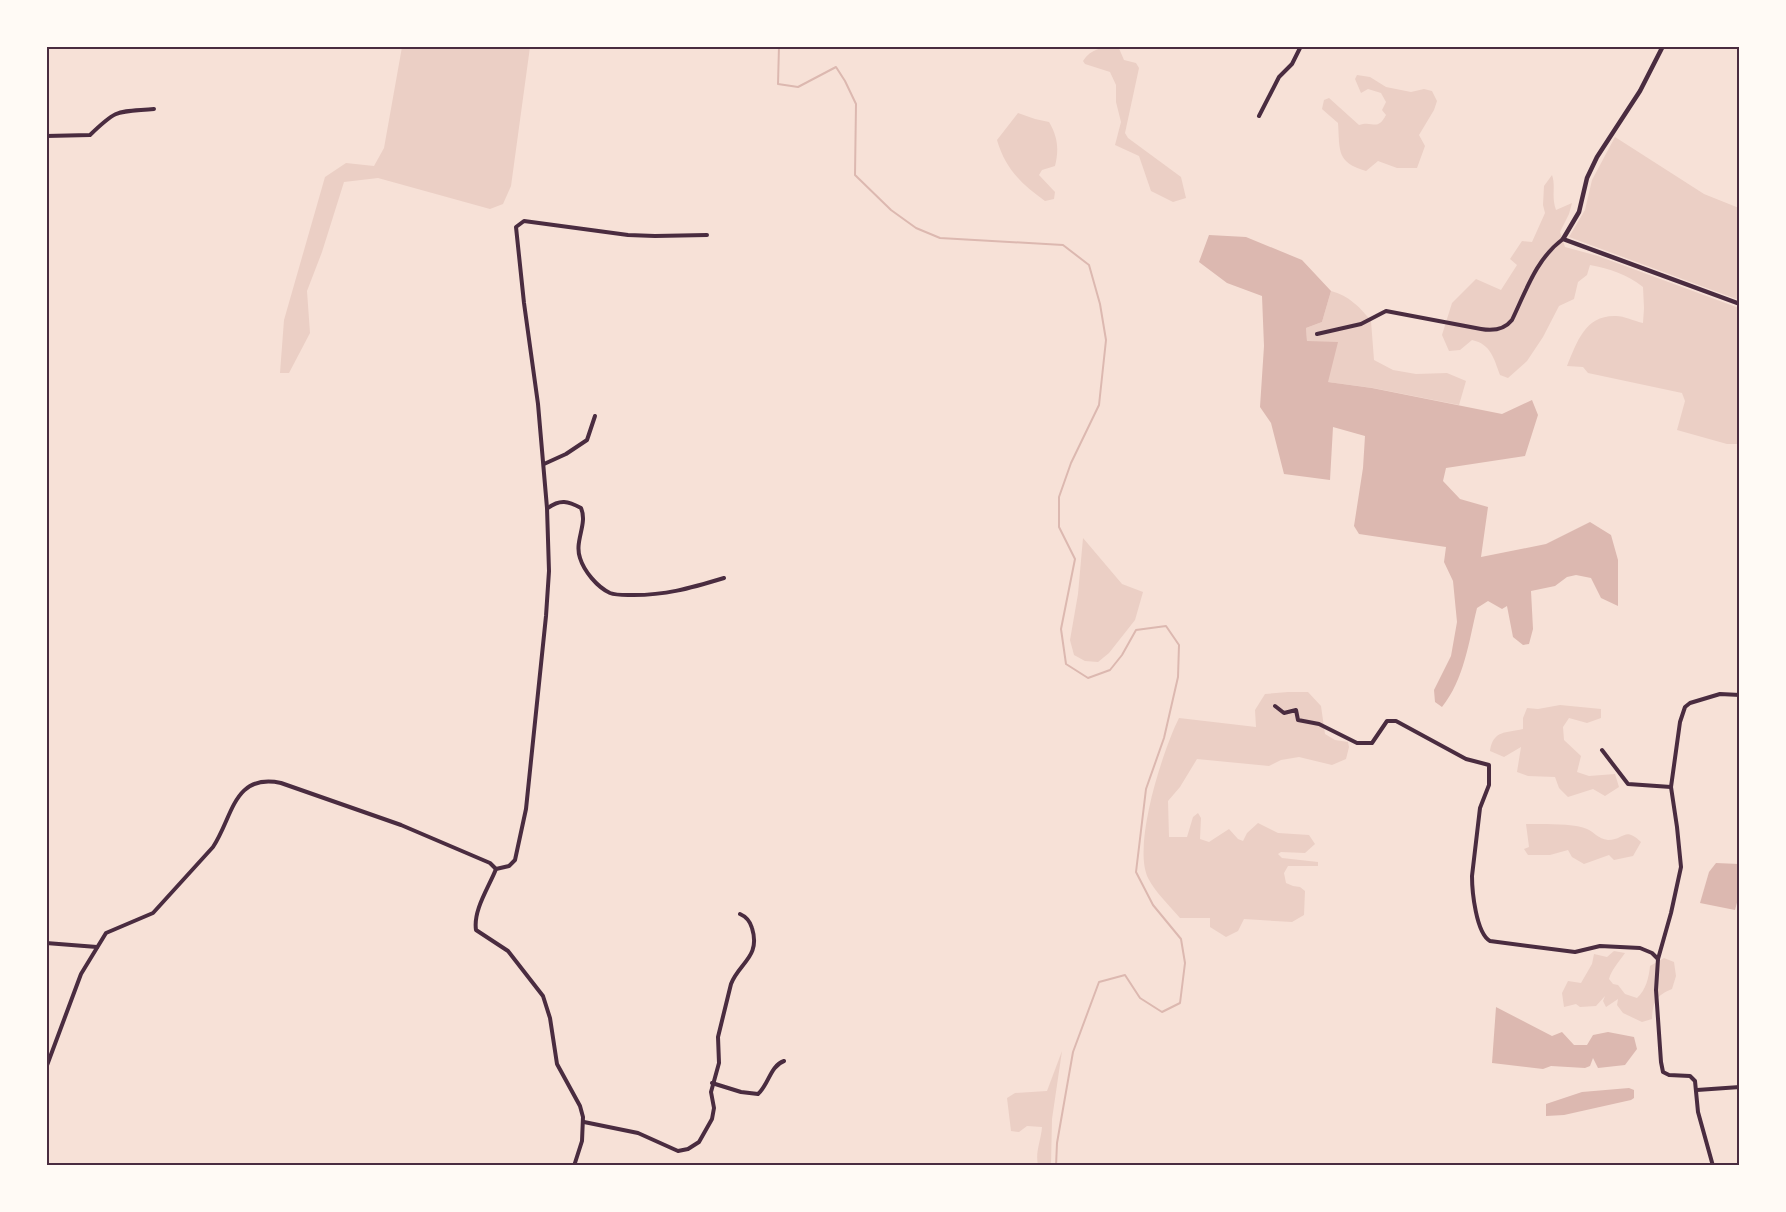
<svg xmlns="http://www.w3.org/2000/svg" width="1786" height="1212" font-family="Jost,sans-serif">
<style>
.green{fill:#ebcfc5}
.water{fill:#dcb8b0}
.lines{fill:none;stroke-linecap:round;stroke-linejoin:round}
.stream{stroke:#dcb8b0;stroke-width:2}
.minor{stroke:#4a2c40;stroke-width:4}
.tertiary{stroke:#4a2c40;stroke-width:4.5}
.neatline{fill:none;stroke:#4a2c40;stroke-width:2}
</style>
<rect width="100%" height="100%" fill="#f7e1d7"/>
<g class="green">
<path d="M 1118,46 L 1124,60 L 1136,63 L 1139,68 L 1125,133 L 1128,138 L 1181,177 L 1186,198 L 1173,202 L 1151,191 L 1139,156 L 1115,145 L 1121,122 L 1116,102 L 1116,85 L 1110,72 L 1085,64 L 1083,61 C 1090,49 1105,46 1118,46 Z"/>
<path d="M 402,47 L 530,47 L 511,186 L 503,204 L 490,209 L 378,178 L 344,182 L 322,252 L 307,291 L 310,333 L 289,373 L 280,373 L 284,320 L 325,177 L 346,163 L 374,166 L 384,148 Z"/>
<path d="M 1357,75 L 1370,77 L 1386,87 L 1411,92 L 1424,89 L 1432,91 L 1437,101 L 1434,110 L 1419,135 L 1425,146 L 1417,168 L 1397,168 L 1378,161 L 1366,171 C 1336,162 1340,151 1338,123 L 1322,109 L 1324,100 L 1329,98 L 1359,125 C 1373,120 1377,132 1386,115 L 1382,110 L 1386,102 L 1381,93 L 1368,89 L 1361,93 L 1355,79 Z"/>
<path d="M 1018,113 L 1035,119 L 1049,122 C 1058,137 1059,150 1055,166 L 1042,170 L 1039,175 L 1055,192 L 1054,199 L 1045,201 C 1021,184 1005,168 997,140 Z"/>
<path d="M 1615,137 L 1704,194 L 1739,208 L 1739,300 L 1569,237 L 1585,210 L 1592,180 Z"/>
<path d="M 1552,175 C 1556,186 1551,196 1556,210 L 1572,203 L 1569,214 L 1560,232 L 1565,247 L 1598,256 L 1739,308 L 1739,444 L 1727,444 L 1677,430 L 1685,401 L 1682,393 L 1588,373 L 1583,367 L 1567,366 C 1577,342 1585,315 1616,316 C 1624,316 1634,321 1643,323 L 1644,308 L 1643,287 C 1627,274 1610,269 1590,265 L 1587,275 L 1578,282 L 1574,299 L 1559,306 L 1543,337 L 1527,361 L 1508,378 L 1500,375 C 1494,359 1491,344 1472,340 L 1460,350 L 1449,351 L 1442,335 L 1452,303 L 1476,279 L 1501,290 L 1517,265 L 1510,259 L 1522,241 L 1532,242 L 1545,213 L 1543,205 L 1544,186 Z"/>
<path d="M 1331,291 C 1348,295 1361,308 1371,321 L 1374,360 L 1393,370 L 1416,374 L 1447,373 L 1466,381 L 1459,405 L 1373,388 L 1328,382 L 1307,341 L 1306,328 L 1322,322 Z"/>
<path d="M 1083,538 L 1122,584 L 1143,592 L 1135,620 L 1109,653 L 1098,662 L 1085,661 L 1074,655 L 1070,640 L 1078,594 Z"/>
<path d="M 1288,692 L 1308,692 L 1321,706 L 1325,734 L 1335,740 L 1348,742 L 1349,747 L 1346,759 L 1332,765 L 1299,757 L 1281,760 L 1269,766 L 1197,759 L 1180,787 L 1168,801 L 1169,837 L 1187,837 L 1193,817 L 1198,813 L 1201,818 L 1200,839 L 1209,842 L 1229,829 L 1238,839 L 1243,841 L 1247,833 L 1258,823 L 1278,833 L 1309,835 L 1315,844 L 1305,853 L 1281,852 L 1278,854 L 1282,858 L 1318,862 L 1318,866 L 1288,866 L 1284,873 L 1286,883 L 1293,886 L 1300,887 L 1305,891 L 1304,915 L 1292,922 L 1244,919 L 1238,931 L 1226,937 L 1210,927 L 1210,918 L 1180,918 C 1170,906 1155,892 1148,878 C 1132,845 1163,750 1179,718 L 1256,727 L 1255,710 L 1265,694 Z"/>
<path d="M 1560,705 L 1601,709 L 1601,718 L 1587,723 L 1569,718 L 1563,727 L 1564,740 L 1581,756 L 1577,772 L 1589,776 L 1615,774 L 1619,787 L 1605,796 L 1593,789 L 1568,797 L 1559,788 L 1555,777 L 1528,776 L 1517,772 L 1521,747 L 1504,757 L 1490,751 C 1493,730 1506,733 1523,729 L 1523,718 L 1527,708 L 1538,709 Z"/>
<path d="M 1526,824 C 1541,824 1574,823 1587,829 C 1594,832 1598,839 1608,840 C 1625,840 1624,826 1641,842 L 1633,856 L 1614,860 L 1609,855 L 1584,864 L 1572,857 L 1568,850 L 1550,855 L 1528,855 L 1524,849 L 1529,847 Z"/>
<path d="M 1614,951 L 1625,953 C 1619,962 1611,970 1609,979 L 1613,984 L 1618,985 L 1625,994 L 1637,998 C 1646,990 1649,977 1650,966 L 1664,958 L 1674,962 L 1676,976 L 1672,989 C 1655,996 1653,1002 1652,1019 L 1642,1022 L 1623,1013 L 1617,1005 L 1618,999 L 1606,1007 L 1603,1001 L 1605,996 L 1596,1006 L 1580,1007 L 1576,1004 L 1564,1007 L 1562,993 L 1568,981 L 1581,983 L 1592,964 L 1594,954 L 1607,957 Z"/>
<path d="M 1062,1051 L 1052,1119 L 1051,1165 L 1038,1165 C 1035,1152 1041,1141 1042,1127 L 1027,1126 L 1019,1132 L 1011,1131 L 1007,1098 L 1015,1093 L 1047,1091 Z"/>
</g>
<g class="water">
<path d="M 1209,235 L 1246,237 L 1302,260 L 1331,291 L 1322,322 L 1306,328 L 1307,341 L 1338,342 L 1328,382 L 1372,388 L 1502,414 L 1532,400 L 1538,415 L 1525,456 L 1446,468 L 1443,481 L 1460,499 L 1488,507 L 1481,557 L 1546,544 L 1590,522 L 1611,535 L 1618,560 L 1618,606 L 1601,598 L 1591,578 L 1576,575 L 1567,577 L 1555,586 L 1531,591 L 1533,629 L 1529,644 L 1523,645 L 1513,637 L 1507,606 L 1502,609 L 1488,601 L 1477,608 C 1469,641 1464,680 1442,707 L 1435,702 L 1434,690 L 1451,656 L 1457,622 L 1453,581 L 1444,562 L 1446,547 L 1359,534 L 1354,526 L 1363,468 L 1365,436 L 1333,427 L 1330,480 L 1284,474 L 1271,423 L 1260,407 L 1264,346 L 1262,296 L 1227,283 L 1199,262 Z"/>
<path d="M 1716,863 L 1739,864 L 1739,895 L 1735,910 L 1700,903 L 1709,872 Z"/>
<path d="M 1496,1007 L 1552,1036 L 1562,1032 L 1574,1045 L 1587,1045 L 1593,1035 L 1608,1032 L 1634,1037 L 1637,1049 L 1625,1065 L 1598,1068 L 1593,1058 L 1590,1066 L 1585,1068 L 1551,1066 L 1543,1069 L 1492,1063 Z"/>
<path d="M 1629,1088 L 1634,1090 L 1634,1098 L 1631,1100 L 1564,1115 L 1546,1116 L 1546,1104 L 1582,1092 Z"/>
</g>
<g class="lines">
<path class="stream" d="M 779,46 L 778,84 L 798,87 L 836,67 L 845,81 L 856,104 L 855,175 L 891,210 L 916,228 L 940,238 L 1063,245 L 1089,265 L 1100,304 L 1106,340 L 1099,405 L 1071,463 L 1059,497 L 1059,527 L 1075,559 L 1061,629 L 1066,664 L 1088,678 L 1110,670 L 1122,655 L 1136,630 L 1166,626 L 1179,645 L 1178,677 L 1164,738 L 1146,789 L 1136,872 L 1153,905 L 1181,939 L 1185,963 L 1180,1003 L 1162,1012 L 1140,998 L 1125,975 L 1099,982 L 1073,1052 L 1057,1143 L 1056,1166"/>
<g class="minor">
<path d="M 1259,116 L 1279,77 L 1292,64 L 1301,46"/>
<path d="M 46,136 L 90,135 C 118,108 117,112 154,109"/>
<path d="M 1317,334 L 1361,324 L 1386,311 L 1481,329 C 1492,331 1504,330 1512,320 C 1526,291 1536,259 1563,239"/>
<path d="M 544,464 L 566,454 L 587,440 L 595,416"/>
<path d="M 548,508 C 560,499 568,501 581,508 C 588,524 574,541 580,558 C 584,571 597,587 610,593 C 615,595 622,595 628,595 C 664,596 691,588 724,578"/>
<path d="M 1275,706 L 1284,713 L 1296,710 L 1298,720 L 1319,724 L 1357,743 L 1372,743 L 1387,721 L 1396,721 L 1466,759 L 1489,765 L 1489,785 L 1480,808 L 1472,876 C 1472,891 1476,933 1490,941 L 1575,952 L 1600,946 L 1640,948 L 1652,953 L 1658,959"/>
<path d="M 1602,750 L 1628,784 L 1671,787"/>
<path d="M 46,943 L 97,947"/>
<path d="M 46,1068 L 81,974 L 106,933 L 153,913 L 213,847 C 233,817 233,773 281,783 L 401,825 L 490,863 L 496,869"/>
<path d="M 712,1083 L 741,1092 L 758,1094 C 769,1084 770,1066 784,1061"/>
<path d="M 1697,1090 L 1740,1087"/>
<path d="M 584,1122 L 638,1133 L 678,1151 L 688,1149 L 699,1142 L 712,1119 L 714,1108 L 711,1092 L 719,1063 L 718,1037 L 731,984 C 739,963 761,957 752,928 C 750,921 747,917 740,914"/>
<path d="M 574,1166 L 582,1141 L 583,1117 L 580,1106 L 557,1064 L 550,1018 L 543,996 L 508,951 L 476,930 C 473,910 489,887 496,869 L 509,866 L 515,860 L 526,809 L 546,616 L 549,571 L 547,508 L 538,404 L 524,303 L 516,227 L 524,221 L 628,235 L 655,236 L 707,235"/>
<path d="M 1713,1166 L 1698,1112 L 1695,1081 L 1690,1076 L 1669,1075 L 1663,1072 L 1661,1062 L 1656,990 L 1658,959 L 1671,913 L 1681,867 L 1677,827 L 1671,787 L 1680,722 L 1685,707 L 1690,703 L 1720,694 L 1740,695"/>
</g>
<path class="tertiary" d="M 1663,46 L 1640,91 L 1597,157 L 1587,178 L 1579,212 L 1563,239 L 1740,304"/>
</g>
<rect width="1786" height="1212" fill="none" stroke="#fffaf5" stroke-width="96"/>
<rect x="48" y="48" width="1690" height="1116" class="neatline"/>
</svg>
